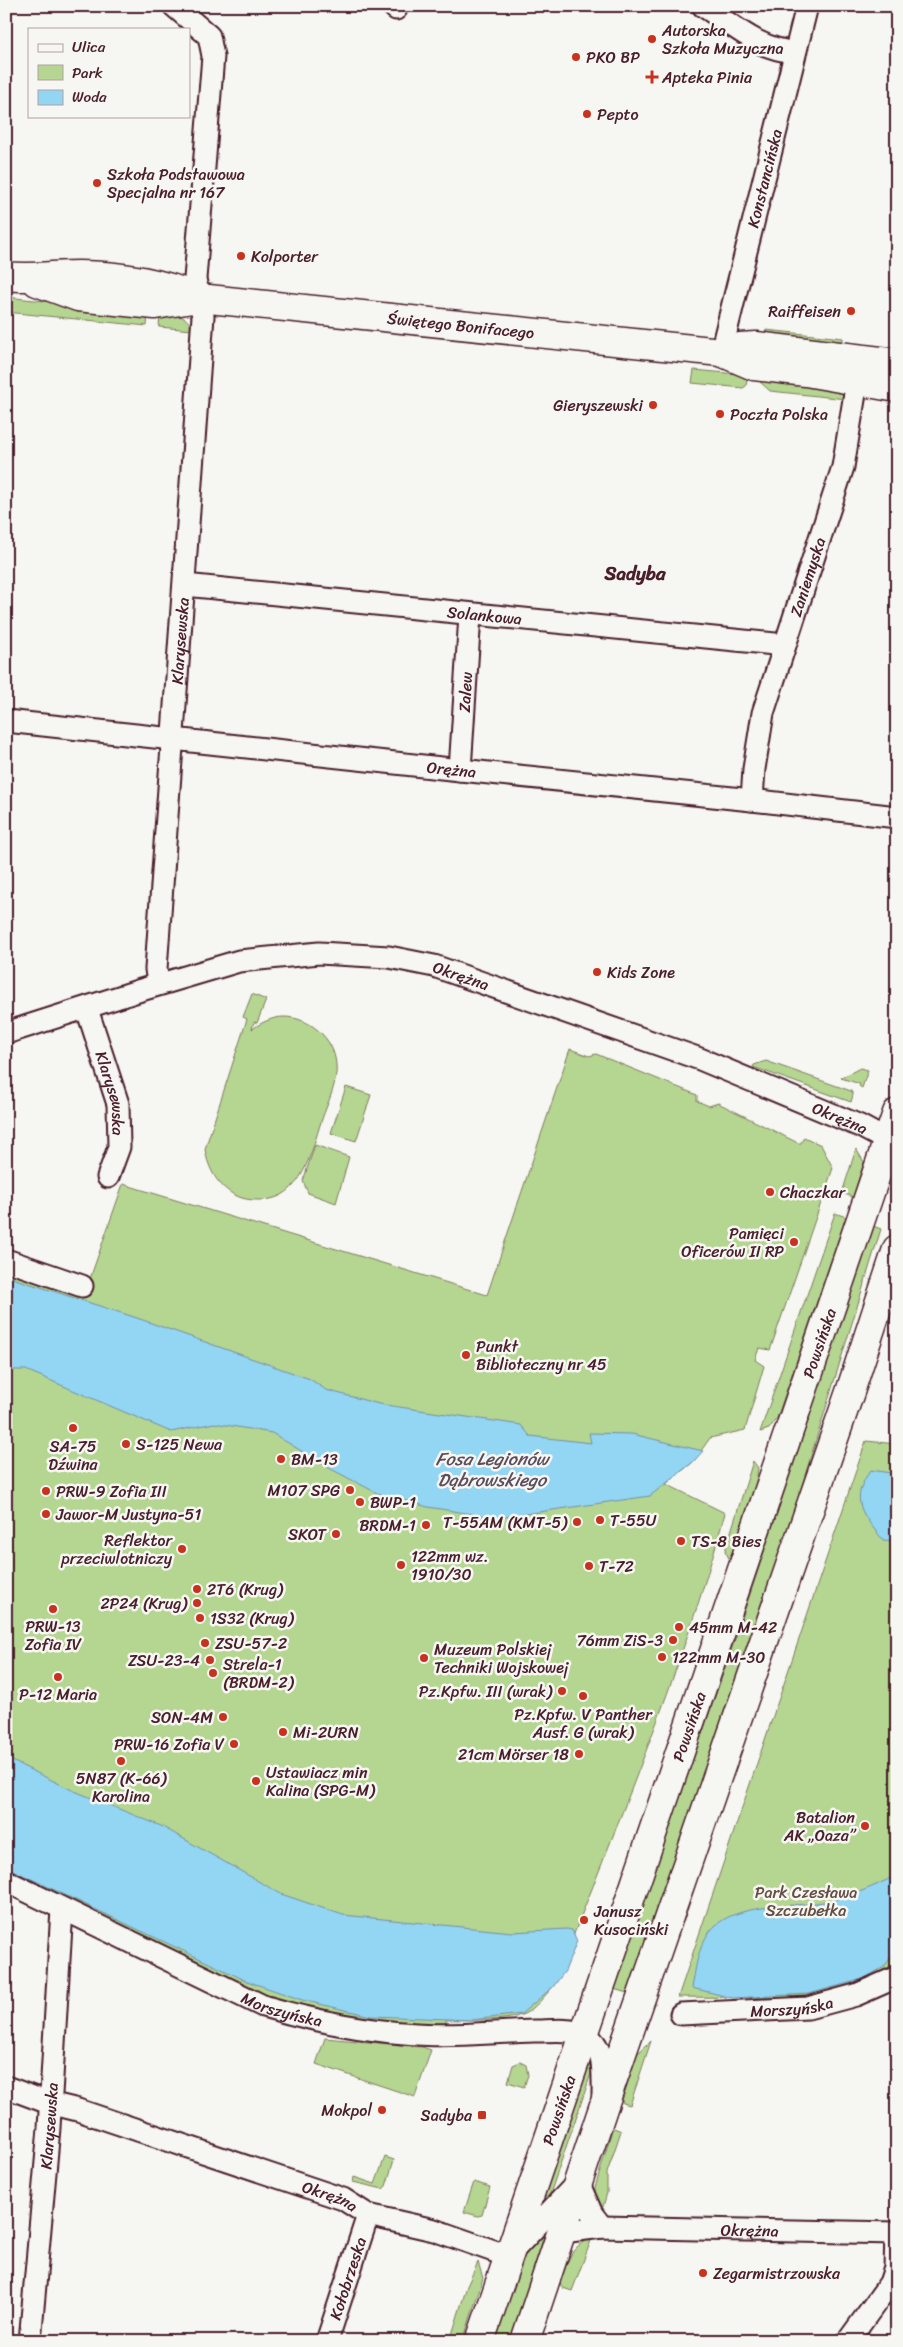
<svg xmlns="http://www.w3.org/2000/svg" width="903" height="2347" font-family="Sriracha,sans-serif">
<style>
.green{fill:#b4d690;stroke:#7f7a5e}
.water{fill:#92d6f4;stroke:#758da4}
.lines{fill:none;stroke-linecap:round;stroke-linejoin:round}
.minor-casing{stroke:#4a1f2b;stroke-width:25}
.tertiary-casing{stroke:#4a1f2b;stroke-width:31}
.secondary-casing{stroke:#4a1f2b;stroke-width:31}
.minor{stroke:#f6f6f2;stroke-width:21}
.tertiary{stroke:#f6f6f2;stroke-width:28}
.secondary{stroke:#f6f6f2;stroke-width:28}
.poi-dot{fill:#c8321e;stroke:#f6f6f2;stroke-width:2}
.labels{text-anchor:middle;stroke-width:5;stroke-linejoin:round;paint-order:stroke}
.poi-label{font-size:16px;fill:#4a1f2b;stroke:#f6f6f2;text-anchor:start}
.street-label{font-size:16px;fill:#4a1f2b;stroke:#f6f6f2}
.park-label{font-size:16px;fill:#644d44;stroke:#f6f6f2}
.water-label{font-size:18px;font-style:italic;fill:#5c4d5d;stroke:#f6f6f2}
.quarter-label{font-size:19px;font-weight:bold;fill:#4a1f2b;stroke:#f6f6f2}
</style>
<rect width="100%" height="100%" fill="#f6f6f2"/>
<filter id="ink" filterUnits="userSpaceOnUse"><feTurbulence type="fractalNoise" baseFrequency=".02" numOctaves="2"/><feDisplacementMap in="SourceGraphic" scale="10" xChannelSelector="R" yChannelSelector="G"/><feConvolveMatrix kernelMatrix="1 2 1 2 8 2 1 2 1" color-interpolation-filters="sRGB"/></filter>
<g filter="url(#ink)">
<g class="green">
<path d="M 6,297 L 148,312 L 147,326 L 6,312 Z"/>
<path d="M 160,314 C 174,315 189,314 192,330 L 159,327 Z"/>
<path d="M 766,330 L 843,338 L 843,343 L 765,335 Z"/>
<path d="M 694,370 L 748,375 L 746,386 L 743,388 L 692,383 Z"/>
<path d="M 760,375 L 835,390 L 843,394 L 846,399 L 770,391 L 759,381 Z"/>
<path d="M 252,994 L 266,1000 L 257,1023 L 254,1022 L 252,1029 C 261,1023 272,1017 284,1017 C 309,1017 334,1038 336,1064 C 338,1082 328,1102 322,1119 C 311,1151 303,1200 261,1200 C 254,1200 248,1200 242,1198 C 220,1191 208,1170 205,1149 L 247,1019 L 243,1017 Z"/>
<path d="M 570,1049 L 589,1056 L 596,1054 L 697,1095 L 697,1101 L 709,1106 L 718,1103 L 798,1143 L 801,1143 L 804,1137 L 821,1145 L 833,1168 L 770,1350 L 759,1348 L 755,1360 L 764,1366 L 745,1430 L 710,1438 L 693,1462 L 666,1484 L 725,1513 C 681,1676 614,1831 553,1987 C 544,1996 535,2009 524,2014 C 505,2023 467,2019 446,2020 L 446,2027 L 388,2024 L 261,1998 L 6,1869 L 6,1270 L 84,1296 L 123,1184 L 487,1295 Z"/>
<path d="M 766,1061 L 851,1091 L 853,1095 L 851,1102 L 753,1067 L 754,1065 Z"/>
<path d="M 860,1068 L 868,1070 L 862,1088 L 859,1086 L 860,1084 L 841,1078 Z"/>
<path d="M 346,1087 L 371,1095 L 356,1141 L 331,1133 Z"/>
<path d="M 315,1145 L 349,1157 L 336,1203 L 308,1193 L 303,1181 Z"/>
<path d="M 856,1149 L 864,1162 L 853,1197 L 842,1193 Z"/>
<path d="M 835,1213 L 846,1217 L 777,1418 L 769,1429 L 760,1432 Z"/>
<path d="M 873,1226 L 881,1229 L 795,1508 L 628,1993 L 613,1989 L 730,1654 Z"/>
<path d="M 866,1441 L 897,1444 L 897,1971 L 798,1998 L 678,1997 Z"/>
<path d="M 753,1461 L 758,1468 L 756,1483 L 730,1560 L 725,1551 Z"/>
<path d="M 325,2038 L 422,2047 L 431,2050 L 415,2097 L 316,2064 Z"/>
<path d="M 651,2041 L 630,2105 L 623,2103 L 622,2100 L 637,2054 Z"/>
<path d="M 590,2059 L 595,2062 L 549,2197 L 545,2201 L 542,2199 Z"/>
<path d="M 520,2062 L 526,2065 L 528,2075 L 524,2087 L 508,2082 L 513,2065 Z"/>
<path d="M 614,2128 L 621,2131 L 607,2173 L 607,2193 L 602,2210 L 595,2195 L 595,2188 L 612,2130 Z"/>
<path d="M 385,2157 L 394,2160 L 386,2186 L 383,2189 L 353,2182 L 354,2177 L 375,2184 Z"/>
<path d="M 474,2182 L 490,2187 L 482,2215 L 478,2216 L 464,2212 Z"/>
<path d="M 547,2227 L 510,2341 L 495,2341 L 526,2248 Z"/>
<path d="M 592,2238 L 572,2291 L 563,2288 L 560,2284 C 567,2264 570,2245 592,2238 Z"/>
<path d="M 478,2262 L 483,2278 L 463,2341 L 450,2341 L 467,2286 Z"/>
</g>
<g class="water">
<path d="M 6,1276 L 137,1318 L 310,1379 L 326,1390 L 379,1404 L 521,1425 L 530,1436 L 591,1443 L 589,1433 L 632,1434 L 703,1451 L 693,1462 L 650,1496 L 497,1518 L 428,1507 L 377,1493 L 329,1468 L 272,1433 L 214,1423 L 171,1432 L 26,1370 L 6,1370 Z"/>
<path d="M 871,1470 L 897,1474 L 897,1541 L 883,1540 C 863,1515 848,1500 871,1470 Z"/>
<path d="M 6,1758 L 72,1790 L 161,1826 L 281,1894 L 343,1915 L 512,1932 L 567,1929 L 572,1930 L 577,1941 L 565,1971 L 553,1987 L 521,2014 L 472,2020 L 371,2016 L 302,2000 L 247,1981 L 6,1867 Z"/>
<path d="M 897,1875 L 897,1949 L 884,1967 L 863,1979 L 809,1994 L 733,1998 L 692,1988 C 696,1967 698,1941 716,1925 C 743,1902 795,1908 829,1901 C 853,1896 875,1886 897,1875 Z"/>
</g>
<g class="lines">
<g class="minor-casing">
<g id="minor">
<path d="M 393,6 L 396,9"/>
<path d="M 703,6 C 733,25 759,50 795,52"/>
<path id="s1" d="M 721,352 L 807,6"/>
<path id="s2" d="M 185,585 L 785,645"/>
<path id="s3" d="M 6,721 L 460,770 L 752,800 L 897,817"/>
<path id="s4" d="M 460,770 L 470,615"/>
<path id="s5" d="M 752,800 L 754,769 L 763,713 L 843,467 L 857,381 L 864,368"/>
<path id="s6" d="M 158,984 L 156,969 L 203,316 L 195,279 L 213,56 L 209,36 L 174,6"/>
<path id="s7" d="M 87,1009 L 118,1104 L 119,1147 L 108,1177"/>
<path id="s8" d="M 6,1033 L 141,990 L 239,961 L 319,953 L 389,957 L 434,966 L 700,1059 L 860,1126 L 897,1146"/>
<path d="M 6,1260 L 82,1286"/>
<path id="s9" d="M 6,1881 L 263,2006 C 311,2020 366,2031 416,2034 C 455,2037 495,2032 534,2031 C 549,2031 569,2028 583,2034 C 606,2044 603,2075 603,2095"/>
<path id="s10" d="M 681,2014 L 808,2008 L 856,1995 L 897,1977"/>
<path id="s11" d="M 6,2087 L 49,2103 L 78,2110 L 343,2199 L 368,2215 L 434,2230 L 508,2256 L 578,2182 L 592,2214 L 602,2227"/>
<path id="s12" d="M 562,2232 L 602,2227 L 897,2233"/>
<path id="s13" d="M 30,2341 L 49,2128 L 62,1909"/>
<path id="s14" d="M 327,2341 L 368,2215"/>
<path d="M 848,2341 L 890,2283 L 895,2268 L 896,2233"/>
</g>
</g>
<g class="tertiary-casing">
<g id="tertiary">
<path id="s15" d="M 6,276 C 31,279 54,275 79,275 C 120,275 162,283 199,298 L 721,352 L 740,347 L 756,346 L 897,363"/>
<path d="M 37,282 L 78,297 L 155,305 L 199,298"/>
<path d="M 721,352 L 754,366 L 806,372 L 897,388"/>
</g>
</g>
<g class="secondary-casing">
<g id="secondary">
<path id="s16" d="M 480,2341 L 897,1113"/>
<path d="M 525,2341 L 603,2108 L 851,1389 L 897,1249"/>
</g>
</g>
<use href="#minor" class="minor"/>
<use href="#tertiary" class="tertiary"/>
<use href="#secondary" class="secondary"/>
</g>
</g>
<g class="poi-dot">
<circle cx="652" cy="39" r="5"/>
<circle cx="576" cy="57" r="5"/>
<path d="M649.5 69.5h5v5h5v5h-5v5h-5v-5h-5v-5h5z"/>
<circle cx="587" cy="114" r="5"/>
<circle cx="97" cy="183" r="5"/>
<circle cx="241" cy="256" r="5"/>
<circle cx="851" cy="311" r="5"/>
<circle cx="653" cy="405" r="5"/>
<circle cx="720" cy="414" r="5"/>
<circle cx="597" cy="972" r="5"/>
<circle cx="770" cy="1192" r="5"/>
<circle cx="794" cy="1242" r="5"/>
<circle cx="466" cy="1355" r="5"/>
<circle cx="73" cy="1428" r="5"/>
<circle cx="126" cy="1444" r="5"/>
<circle cx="281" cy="1459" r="5"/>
<circle cx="350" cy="1490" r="5"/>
<circle cx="46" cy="1491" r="5"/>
<circle cx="360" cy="1502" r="5"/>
<circle cx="46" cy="1514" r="5"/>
<circle cx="600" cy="1520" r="5"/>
<circle cx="577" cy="1522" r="5"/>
<circle cx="426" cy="1525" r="5"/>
<circle cx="336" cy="1534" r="5"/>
<circle cx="681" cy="1541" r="5"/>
<circle cx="182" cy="1549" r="5"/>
<circle cx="401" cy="1565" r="5"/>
<circle cx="589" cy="1566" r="5"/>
<circle cx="197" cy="1589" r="5"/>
<circle cx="197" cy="1603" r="5"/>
<circle cx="53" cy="1609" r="5"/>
<circle cx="200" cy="1618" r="5"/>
<circle cx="679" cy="1627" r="5"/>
<circle cx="673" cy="1640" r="5"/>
<circle cx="205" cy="1643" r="5"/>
<circle cx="662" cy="1657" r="5"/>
<circle cx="424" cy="1658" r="5"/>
<circle cx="210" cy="1660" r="5"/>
<circle cx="213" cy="1673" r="5"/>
<circle cx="58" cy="1677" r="5"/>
<circle cx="562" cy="1691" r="5"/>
<circle cx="583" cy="1696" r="5"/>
<circle cx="223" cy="1717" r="5"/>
<circle cx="283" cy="1732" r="5"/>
<circle cx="234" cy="1744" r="5"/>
<circle cx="579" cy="1754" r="5"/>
<circle cx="121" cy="1761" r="5"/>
<circle cx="256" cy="1781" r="5"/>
<circle cx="865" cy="1826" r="5"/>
<circle cx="584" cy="1920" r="5"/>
<circle cx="382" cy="2110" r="5"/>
<rect x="477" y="2110" width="10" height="10" rx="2.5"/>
<circle cx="703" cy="2273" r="5"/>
</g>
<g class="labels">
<g class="poi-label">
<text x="662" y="36">Autorska<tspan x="662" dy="18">Szkoła Muzyczna</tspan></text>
<text x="586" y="63">PKO BP</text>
<text x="662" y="83">Apteka Pinia</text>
<text x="597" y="120">Pepto</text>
<text x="107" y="180">Szkoła Podstawowa<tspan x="107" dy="18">Specjalna nr 167</tspan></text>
<text x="251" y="262">Kolporter</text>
<text x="841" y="317" text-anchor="end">Raiffeisen</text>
<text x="643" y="411" text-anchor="end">Gieryszewski</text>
<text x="730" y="420">Poczta Polska</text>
<text x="607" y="978">Kids Zone</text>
<text x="780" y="1198">Chaczkar</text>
<text x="784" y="1239" text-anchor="end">Pamięci<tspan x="784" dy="18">Oficerów II RP</tspan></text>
<text x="476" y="1352">Punkt<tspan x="476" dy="18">Biblioteczny nr 45</tspan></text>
<text x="136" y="1450">S-125 Newa</text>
<text x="73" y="1452" text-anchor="middle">SA-75<tspan x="73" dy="18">Dźwina</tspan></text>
<text x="291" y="1465">BM-13</text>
<text x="340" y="1496" text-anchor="end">M107 SPG</text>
<text x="56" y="1497">PRW-9 Zofia III</text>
<text x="370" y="1508">BWP-1</text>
<text x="56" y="1520">Jawor-M Justyna-51</text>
<text x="610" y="1526">T-55U</text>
<text x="567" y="1528" text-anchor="end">T-55AM (KMT-5)</text>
<text x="416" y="1531" text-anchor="end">BRDM-1</text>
<text x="326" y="1540" text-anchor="end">SKOT</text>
<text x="172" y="1546" text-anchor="end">Reflektor<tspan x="172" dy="18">przeciwlotniczy</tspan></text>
<text x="691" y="1547">TS-8 Bies</text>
<text x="411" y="1562">122mm wz.<tspan x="411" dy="18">1910/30</tspan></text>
<text x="599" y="1572">T-72</text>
<text x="207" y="1595">2T6 (Krug)</text>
<text x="187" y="1609" text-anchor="end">2P24 (Krug)</text>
<text x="210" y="1624">1S32 (Krug)</text>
<text x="53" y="1632" text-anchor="middle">PRW-13<tspan x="53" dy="18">Zofia IV</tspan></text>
<text x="689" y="1633">45mm M-42</text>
<text x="663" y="1646" text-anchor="end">76mm ZiS-3</text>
<text x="215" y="1649">ZSU-57-2</text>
<text x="434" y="1655">Muzeum Polskiej<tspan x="434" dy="18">Techniki Wojskowej</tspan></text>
<text x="672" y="1663">122mm M-30</text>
<text x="200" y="1666" text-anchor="end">ZSU-23-4</text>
<text x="223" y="1670">Strela-1<tspan x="223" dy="18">(BRDM-2)</tspan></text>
<text x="552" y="1697" text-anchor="end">Pz.Kpfw. III (wrak)</text>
<text x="58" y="1700" text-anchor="middle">P-12 Maria</text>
<text x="583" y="1720" text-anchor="middle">Pz.Kpfw. V Panther<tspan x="583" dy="18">Ausf. G (wrak)</tspan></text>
<text x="213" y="1723" text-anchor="end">SON-4M</text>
<text x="293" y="1738">Mi-2URN</text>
<text x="224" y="1750" text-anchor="end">PRW-16 Zofia V</text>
<text x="569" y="1760" text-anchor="end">21cm Mörser 18</text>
<text x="266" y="1778">Ustawiacz min<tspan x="266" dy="18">Kalina (SPG-M)</tspan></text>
<text x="121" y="1784" text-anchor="middle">5N87 (K-66)<tspan x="121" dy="18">Karolina</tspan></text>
<text x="855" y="1823" text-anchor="end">Batalion<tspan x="855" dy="18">AK „Oaza”</tspan></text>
<text x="594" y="1917">Janusz<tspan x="594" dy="18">Kusociński</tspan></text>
<text x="372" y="2116" text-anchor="end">Mokpol</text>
<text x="472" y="2121" text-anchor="end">Sadyba</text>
<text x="713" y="2279">Zegarmistrzowska</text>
</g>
<g class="street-label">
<text dy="6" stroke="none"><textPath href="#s1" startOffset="179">Konstancińska</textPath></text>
<text dy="6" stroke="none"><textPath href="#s15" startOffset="459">Świętego Bonifacego</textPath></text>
<text dy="6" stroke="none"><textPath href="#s5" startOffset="231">Zaniemyska</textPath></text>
<text dy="6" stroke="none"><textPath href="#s2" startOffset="301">Solankowa</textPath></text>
<text dy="6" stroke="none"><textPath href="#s6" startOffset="344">Klarysewska</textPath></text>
<text dy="6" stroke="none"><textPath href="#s4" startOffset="78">Zalew</textPath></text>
<text dy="6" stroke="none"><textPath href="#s3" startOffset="448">Orężna</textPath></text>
<text dy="6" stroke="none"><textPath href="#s8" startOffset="469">Okrężna</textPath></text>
<text dy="6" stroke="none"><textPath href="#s7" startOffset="88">Klarysewska</textPath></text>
<text dy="6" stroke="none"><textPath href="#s8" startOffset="874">Okrężna</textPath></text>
<text dy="6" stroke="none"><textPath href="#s16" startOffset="1054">Powsińska</textPath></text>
<text dy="6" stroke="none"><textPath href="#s16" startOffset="649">Powsińska</textPath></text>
<text dy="6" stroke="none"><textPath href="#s10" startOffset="111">Morszyńska</textPath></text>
<text dy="6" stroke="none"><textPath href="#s9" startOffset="305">Morszyńska</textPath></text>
<text dy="6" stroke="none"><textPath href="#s16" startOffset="244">Powsińska</textPath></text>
<text dy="6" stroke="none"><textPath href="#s13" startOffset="216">Klarysewska</textPath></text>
<text dy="6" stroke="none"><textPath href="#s11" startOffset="342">Okrężna</textPath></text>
<text dy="6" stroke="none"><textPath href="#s12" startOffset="188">Okrężna</textPath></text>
<text dy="6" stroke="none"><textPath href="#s14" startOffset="66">Kołobrzeska</textPath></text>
</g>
<g class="park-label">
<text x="806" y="1898">Park Czesława<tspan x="806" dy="18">Szczubełka</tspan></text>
</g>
<g class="water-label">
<text x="492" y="1465">Fosa Legionów<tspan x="492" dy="21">Dąbrowskiego</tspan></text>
</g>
<g class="quarter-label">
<text x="635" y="580">Sadyba</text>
</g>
</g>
<rect width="903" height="2347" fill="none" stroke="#f6f6f2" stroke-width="25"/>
<rect x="12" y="12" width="878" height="2322" fill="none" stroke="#4a1f2b" stroke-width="2" filter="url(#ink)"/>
<rect x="28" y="28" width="162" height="90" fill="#f6f6f2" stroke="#b1a0a2"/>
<rect x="38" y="44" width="25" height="8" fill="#f6f6f2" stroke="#b1a0a2"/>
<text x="72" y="52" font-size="15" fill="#4a1f2b">Ulica</text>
<rect x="38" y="65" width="25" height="15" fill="#b4d690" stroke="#b1a0a2"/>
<text x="72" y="78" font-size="15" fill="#4a1f2b">Park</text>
<rect x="38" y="90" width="25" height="15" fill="#92d6f4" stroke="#b1a0a2"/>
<text x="72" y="102" font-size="15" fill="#4a1f2b">Woda</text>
</svg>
